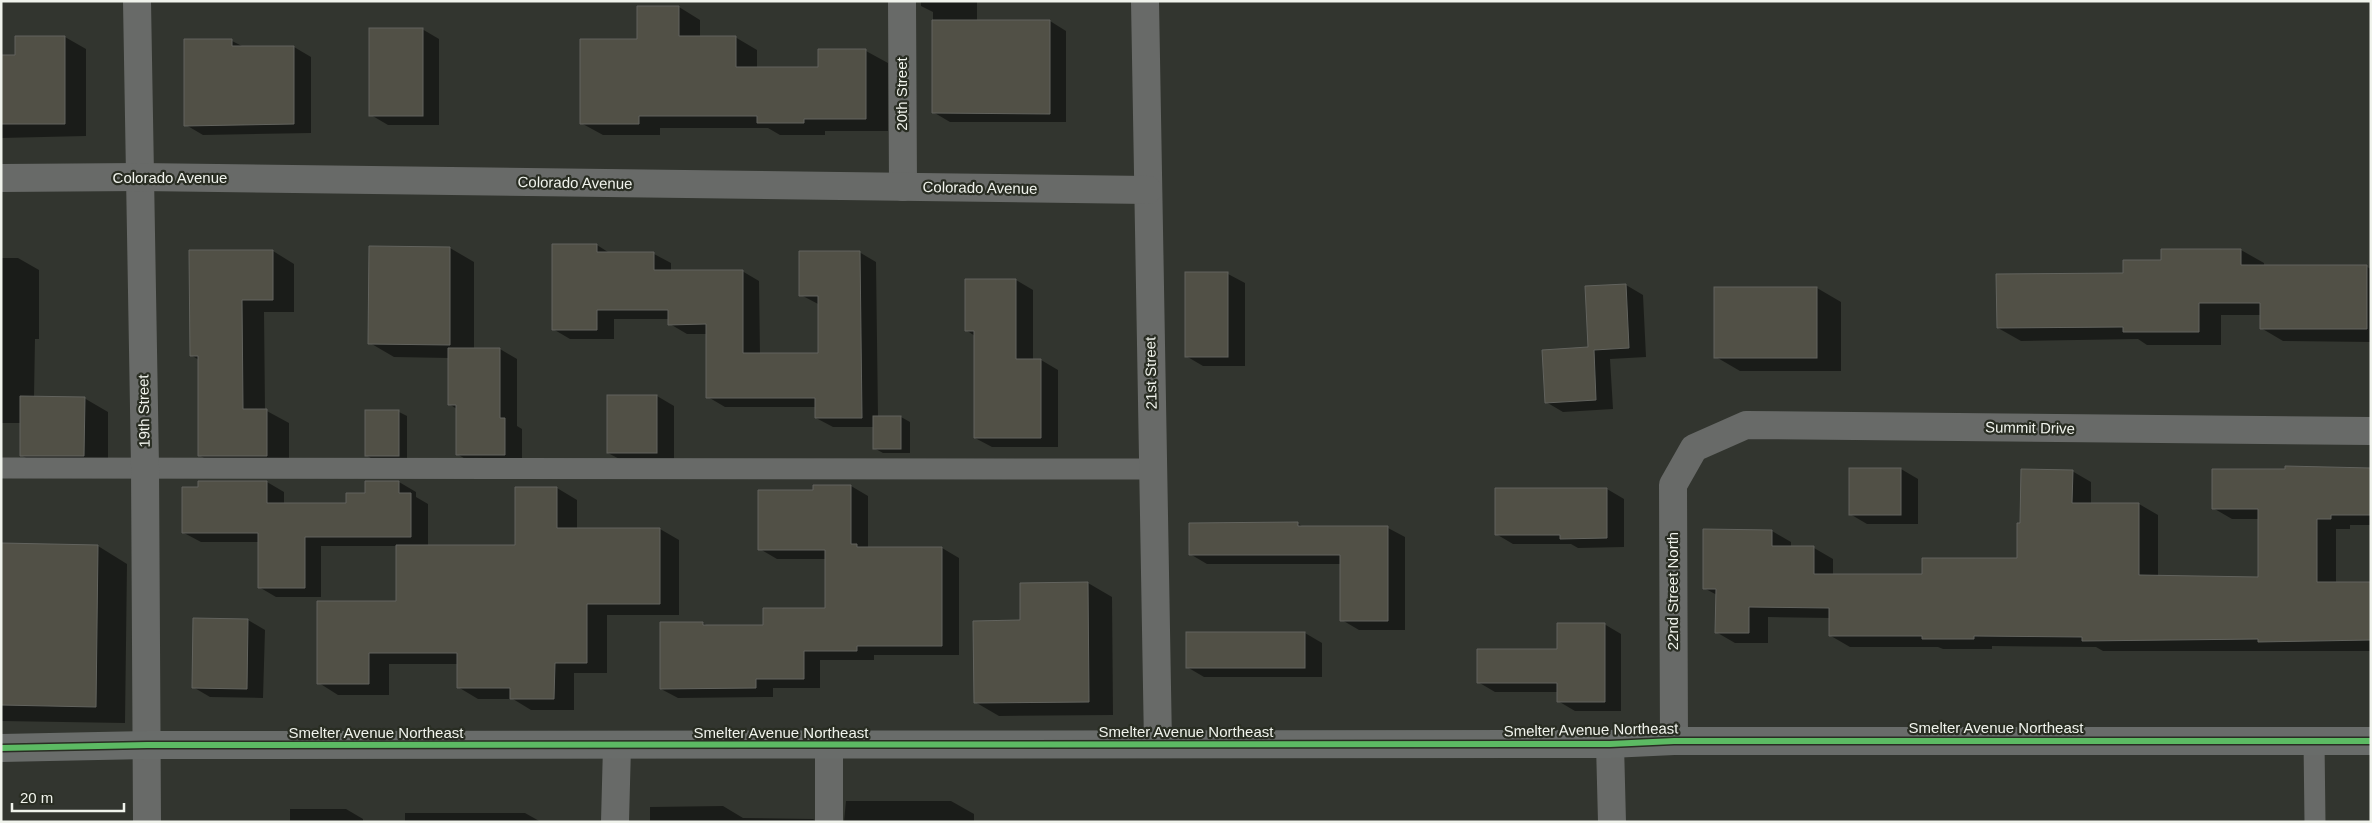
<svg xmlns="http://www.w3.org/2000/svg" width="2372" height="823" font-family="Helvetica,sans-serif">
<style>
.shadow{fill:#0007}
.building{fill:#515046;stroke:#62635e}
.lines{fill:none;stroke-linecap:round;stroke-linejoin:round}
.lane{stroke:#686a68;stroke-width:21}
.street{stroke:#686a68;stroke-width:28}
.secondary{stroke:#696c6a;stroke-width:28}
.cycleway-casing{stroke:#292d23;stroke-width:9}
.cycleway{stroke:#5cba63;stroke-width:6}
.labels{text-anchor:middle;stroke-width:4.5;stroke-linejoin:round;paint-order:stroke}
.street-label{font-size:15px;fill:#f0f3ec;stroke:#292d23}
</style>
<rect width="100%" height="100%" fill="#32352f"/>
<g class="shadow">
<path d="M 921,1 L 977,1 L 977,21 L 1050,21 L 1066,31 L 1066,122 L 950,122 L 933,112 L 933,12 L 921,6 Z"/>
<path d="M 679,7 L 700,20 L 700,37 L 735,37 L 757,50 L 757,69 L 819,69 L 866,51 L 888,63 L 888,131 L 825,131 L 825,135 L 780,135 L 768,128 L 660,128 L 660,135 L 603,135 L 581,123 L 638,41 Z"/>
<path d="M 422,29 L 439,39 L 439,125 L 388,125 L 371,115 Z"/>
<path d="M 65,37 L 86,49 L 86,136 L 1,138 L 1,56 L 16,56 Z"/>
<path d="M 232,41 L 244,47 L 294,47 L 311,57 L 311,133 L 203,135 L 186,125 Z"/>
<path d="M 597,245 L 611,254 L 654,254 L 671,263 L 671,272 L 742,271 L 759,281 L 760,355 L 820,355 L 820,305 L 801,295 L 859,252 L 876,262 L 878,417 L 901,417 L 910,422 L 910,453 L 883,453 L 874,448 L 874,427 L 833,427 L 816,418 L 816,407 L 725,407 L 708,397 L 708,334 L 687,334 L 670,324 L 670,319 L 614,319 L 614,339 L 570,339 L 553,329 Z"/>
<path d="M 371,247 L 450,248 L 474,262 L 474,349 L 500,349 L 517,359 L 517,426 L 522,429 L 522,464 L 474,464 L 457,454 L 457,409 L 449,404 L 449,358 L 394,357 L 370,343 Z"/>
<path d="M 2162,250 L 2241,250 L 2264,263 L 2264,267 L 2367,267 L 2371,269 L 2371,342 L 2283,341 L 2261,328 L 2261,315 L 2221,315 L 2221,345 L 2147,345 L 2138,339 L 2021,341 L 1998,328 L 2125,274 L 2162,261 Z"/>
<path d="M 273,251 L 294,264 L 294,312 L 264,312 L 265,410 L 289,423 L 289,468 L 221,468 L 199,455 L 199,360 L 191,355 Z"/>
<path d="M 1,258 L 18,258 L 39,270 L 39,339 L 35,339 L 34,397 L 84,398 L 108,412 L 108,469 L 45,469 L 21,455 L 21,423 L 1,423 Z"/>
<path d="M 1186,274 L 1228,274 L 1245,283 L 1245,366 L 1203,366 L 1186,356 Z"/>
<path d="M 1016,280 L 1033,290 L 1033,360 L 1041,360 L 1058,370 L 1058,447 L 992,447 L 975,438 L 975,336 L 966,330 Z"/>
<path d="M 1626,285 L 1643,295 L 1646,357 L 1610,359 L 1613,409 L 1563,412 L 1546,402 L 1590,348 Z"/>
<path d="M 1817,288 L 1841,302 L 1841,371 L 1740,371 L 1716,357 Z"/>
<path d="M 657,396 L 674,406 L 674,462 L 625,462 L 608,453 Z"/>
<path d="M 399,412 L 407,416 L 407,460 L 374,460 L 366,455 Z"/>
<path d="M 2371,468 L 2371,525 L 2350,525 L 2350,529 L 2336,529 L 2336,583 L 2371,583 L 2371,651 L 2103,651 L 2096,647 L 1992,646 L 1992,649 L 1943,649 L 1938,647 L 1850,647 L 1831,636 L 1831,618 L 1768,617 L 1768,643 L 1735,643 L 1716,632 L 1717,595 L 1704,588 L 1772,531 L 1791,542 L 1791,547 L 1814,548 L 1833,559 L 1833,576 L 1924,576 L 2018,560 L 2021,525 L 2072,471 L 2091,482 L 2091,504 L 2139,504 L 2158,515 L 2158,577 L 2260,578 L 2260,519 L 2232,519 L 2213,508 Z"/>
<path d="M 1901,469 L 1918,479 L 1918,524 L 1867,524 L 1850,514 Z"/>
<path d="M 199,482 L 267,482 L 284,492 L 284,504 L 348,504 L 366,494 L 399,482 L 416,492 L 416,497 L 428,504 L 428,546 L 516,546 L 557,488 L 577,500 L 577,529 L 660,529 L 679,540 L 679,615 L 607,615 L 607,673 L 574,673 L 574,710 L 531,710 L 513,699 L 478,699 L 458,687 L 458,664 L 389,664 L 389,695 L 338,695 L 319,683 L 397,603 L 397,546 L 321,546 L 321,597 L 276,597 L 259,587 L 259,542 L 201,542 L 184,533 L 199,488 Z"/>
<path d="M 814,486 L 851,486 L 868,496 L 868,548 L 942,548 L 959,558 L 959,655 L 874,655 L 874,660 L 820,660 L 820,688 L 773,688 L 773,697 L 678,698 L 661,689 L 703,623 L 708,626 L 764,626 L 827,609 L 827,559 L 777,559 L 760,549 L 814,491 Z"/>
<path d="M 1607,489 L 1624,499 L 1624,547 L 1578,548 L 1571,544 L 1513,544 L 1496,534 Z"/>
<path d="M 1297,523 L 1305,528 L 1388,528 L 1405,537 L 1405,630 L 1359,630 L 1342,620 L 1342,564 L 1207,564 L 1190,554 Z"/>
<path d="M 1,545 L 98,546 L 127,564 L 125,723 L 1,721 Z"/>
<path d="M 1088,583 L 1112,597 L 1113,715 L 999,716 L 975,702 Z"/>
<path d="M 248,620 L 265,630 L 263,698 L 210,697 L 193,687 Z"/>
<path d="M 1604,624 L 1621,634 L 1621,711 L 1575,711 L 1558,701 L 1558,692 L 1495,692 L 1478,682 L 1558,650 Z"/>
<path d="M 1187,633 L 1305,633 L 1322,643 L 1322,677 L 1204,677 L 1187,667 Z"/>
<path d="M 846,801 L 951,801 L 974,814 L 974,822 L 844,822 Z"/>
<path d="M 723,806 L 743,818 L 813,819 L 818,822 L 650,822 L 650,807 Z"/>
<path d="M 290,809 L 346,809 L 363,819 L 363,822 L 290,822 Z"/>
<path d="M 405,813 L 525,813 L 541,822 L 405,822 Z"/>
</g>
<g class="building">
<path d="M 637,6 L 679,6 L 679,36 L 736,36 L 736,67 L 818,67 L 818,49 L 866,49 L 866,119 L 804,119 L 804,123 L 757,123 L 757,116 L 639,116 L 639,124 L 580,124 L 580,39 L 637,39 Z"/>
<path d="M 932,20 L 1050,20 L 1050,114 L 932,113 Z"/>
<rect x="369" y="28" width="54" height="88"/>
<path d="M 15,36 L 65,36 L 65,124 L 1,124 L 1,55 L 15,55 Z"/>
<path d="M 184,39 L 232,39 L 232,46 L 294,46 L 294,124 L 184,126 Z"/>
<path d="M 552,244 L 597,244 L 597,252 L 654,252 L 654,270 L 743,270 L 743,353 L 818,353 L 818,296 L 799,296 L 799,251 L 860,251 L 862,418 L 815,418 L 815,398 L 706,398 L 706,324 L 668,325 L 668,310 L 597,310 L 597,330 L 552,330 Z"/>
<path d="M 369,246 L 450,247 L 450,345 L 368,344 Z"/>
<path d="M 2161,249 L 2241,249 L 2241,265 L 2367,265 L 2367,329 L 2260,329 L 2260,303 L 2199,303 L 2199,332 L 2123,332 L 2123,327 L 1997,328 L 1996,274 L 2123,273 L 2123,260 L 2161,260 Z"/>
<path d="M 189,250 L 273,250 L 273,300 L 242,300 L 243,409 L 267,409 L 267,456 L 198,456 L 198,356 L 190,356 Z"/>
<rect x="1185" y="272" width="43" height="85"/>
<path d="M 965,279 L 1016,279 L 1016,359 L 1041,359 L 1041,438 L 974,438 L 974,331 L 965,331 Z"/>
<path d="M 1626,284 L 1629,348 L 1594,350 L 1596,400 L 1545,403 L 1542,350 L 1588,347 L 1585,286 Z"/>
<rect x="1714" y="287" width="103" height="71"/>
<path d="M 448,348 L 500,348 L 500,418 L 505,418 L 505,455 L 456,455 L 456,405 L 448,405 Z"/>
<rect x="607" y="395" width="50" height="58"/>
<path d="M 20,396 L 85,397 L 84,456 L 20,456 Z"/>
<rect x="365" y="410" width="34" height="46"/>
<rect x="873" y="416" width="28" height="33"/>
<path d="M 2285,466 L 2371,468 L 2371,515 L 2331,515 L 2331,519 L 2317,519 L 2317,582 L 2371,582 L 2371,640 L 2258,642 L 2258,639 L 2082,641 L 2082,637 L 1974,636 L 1974,639 L 1922,639 L 1922,636 L 1829,636 L 1829,608 L 1749,607 L 1749,633 L 1715,633 L 1716,589 L 1703,589 L 1703,529 L 1772,530 L 1772,546 L 1814,546 L 1814,574 L 1922,574 L 1922,558 L 2017,558 L 2017,523 L 2020,523 L 2021,469 L 2073,470 L 2072,503 L 2139,503 L 2139,575 L 2258,577 L 2258,509 L 2212,509 L 2212,469 L 2285,469 Z"/>
<rect x="1849" y="468" width="52" height="47"/>
<path d="M 198,481 L 267,481 L 267,503 L 346,503 L 346,493 L 365,493 L 365,481 L 399,481 L 399,493 L 411,493 L 411,537 L 305,537 L 305,588 L 258,588 L 258,533 L 182,533 L 182,487 L 198,487 Z"/>
<path d="M 813,485 L 851,485 L 851,544 L 857,544 L 857,547 L 942,547 L 942,646 L 857,646 L 857,651 L 804,651 L 804,679 L 756,679 L 756,688 L 660,689 L 660,622 L 703,622 L 703,625 L 763,625 L 763,608 L 825,608 L 825,550 L 758,550 L 758,490 L 813,490 Z"/>
<path d="M 515,487 L 557,487 L 557,528 L 660,528 L 660,604 L 587,604 L 587,663 L 555,663 L 554,699 L 510,699 L 510,688 L 457,688 L 457,653 L 369,653 L 369,684 L 317,684 L 317,601 L 396,601 L 396,545 L 515,545 Z"/>
<path d="M 1495,488 L 1607,488 L 1607,538 L 1560,539 L 1560,535 L 1495,535 Z"/>
<path d="M 1298,522 L 1298,526 L 1388,526 L 1388,621 L 1340,621 L 1340,555 L 1189,555 L 1189,523 Z"/>
<path d="M 1,543 L 98,545 L 96,707 L 1,705 Z"/>
<path d="M 1088,582 L 1089,702 L 974,703 L 973,621 L 1020,620 L 1020,583 Z"/>
<path d="M 193,618 L 248,619 L 247,689 L 192,688 Z"/>
<path d="M 1557,623 L 1605,623 L 1605,702 L 1557,702 L 1557,683 L 1477,683 L 1477,649 L 1557,649 Z"/>
<rect x="1186" y="632" width="119" height="36"/>
</g>
<g class="lines">
<g class="lane">
<path d="M 1,468 L 1152,469"/>
<path d="M 2314,741 L 2315,822"/>
</g>
<g class="street">
<path d="M 137,1 L 145,466 L 147,822"/>
<path d="M 902,1 L 903,187"/>
<path d="M 1145,1 L 1158,744"/>
<path d="M 1,178 L 140,177 L 1148,190"/>
<path d="M 1674,741 L 1673,485 L 1694,448 L 1746,425 L 2371,431"/>
<path d="M 1610,744 L 1612,822"/>
<path d="M 829,745 L 829,822"/>
<path d="M 615,822 L 617,746"/>
</g>
<path class="secondary" d="M 1,748 L 147,745 L 1610,744 L 1674,741 L 2371,741"/>
<g class="cycleway-casing">
<path id="cycleway" d="M 1,748 L 147,745 L 1610,744 L 1674,741 L 2371,741"/>
</g>
<use href="#cycleway" class="cycleway"/>
</g>
<g class="labels">
<g class="street-label">
<text transform="translate(902 94) rotate(-90)" y="5">20th Street</text>
<text x="170" y="183">Colorado Avenue</text>
<text transform="translate(575 183) rotate(1)" y="5">Colorado Avenue</text>
<text transform="translate(980 188) rotate(1)" y="5">Colorado Avenue</text>
<text transform="translate(1151 373) rotate(-91)" y="5">21st Street</text>
<text transform="translate(144 411) rotate(-91)" y="5">19th Street</text>
<text transform="translate(2030 428) rotate(1)" y="5">Summit Drive</text>
<text transform="translate(1673 591) rotate(-90)" y="5">22nd Street North</text>
<text x="1996" y="733">Smelter Avenue Northeast</text>
<text transform="translate(1591 730) rotate(-1)" y="5">Smelter Avenue Northeast</text>
<text x="1186" y="737">Smelter Avenue Northeast</text>
<text x="376" y="738">Smelter Avenue Northeast</text>
<text x="781" y="738">Smelter Avenue Northeast</text>
</g>
</g>
<rect width="2372" height="823" fill="none" stroke="#f0f3ec" stroke-width="5"/>
<path d="M12 803v8h112v-8" fill="none" stroke="#f0f3ec" stroke-width="2.5"/>
<text x="20" y="803" font-size="15" fill="#f0f3ec" stroke="#292d23" stroke-width="4" paint-order="stroke">20 m</text>
</svg>
